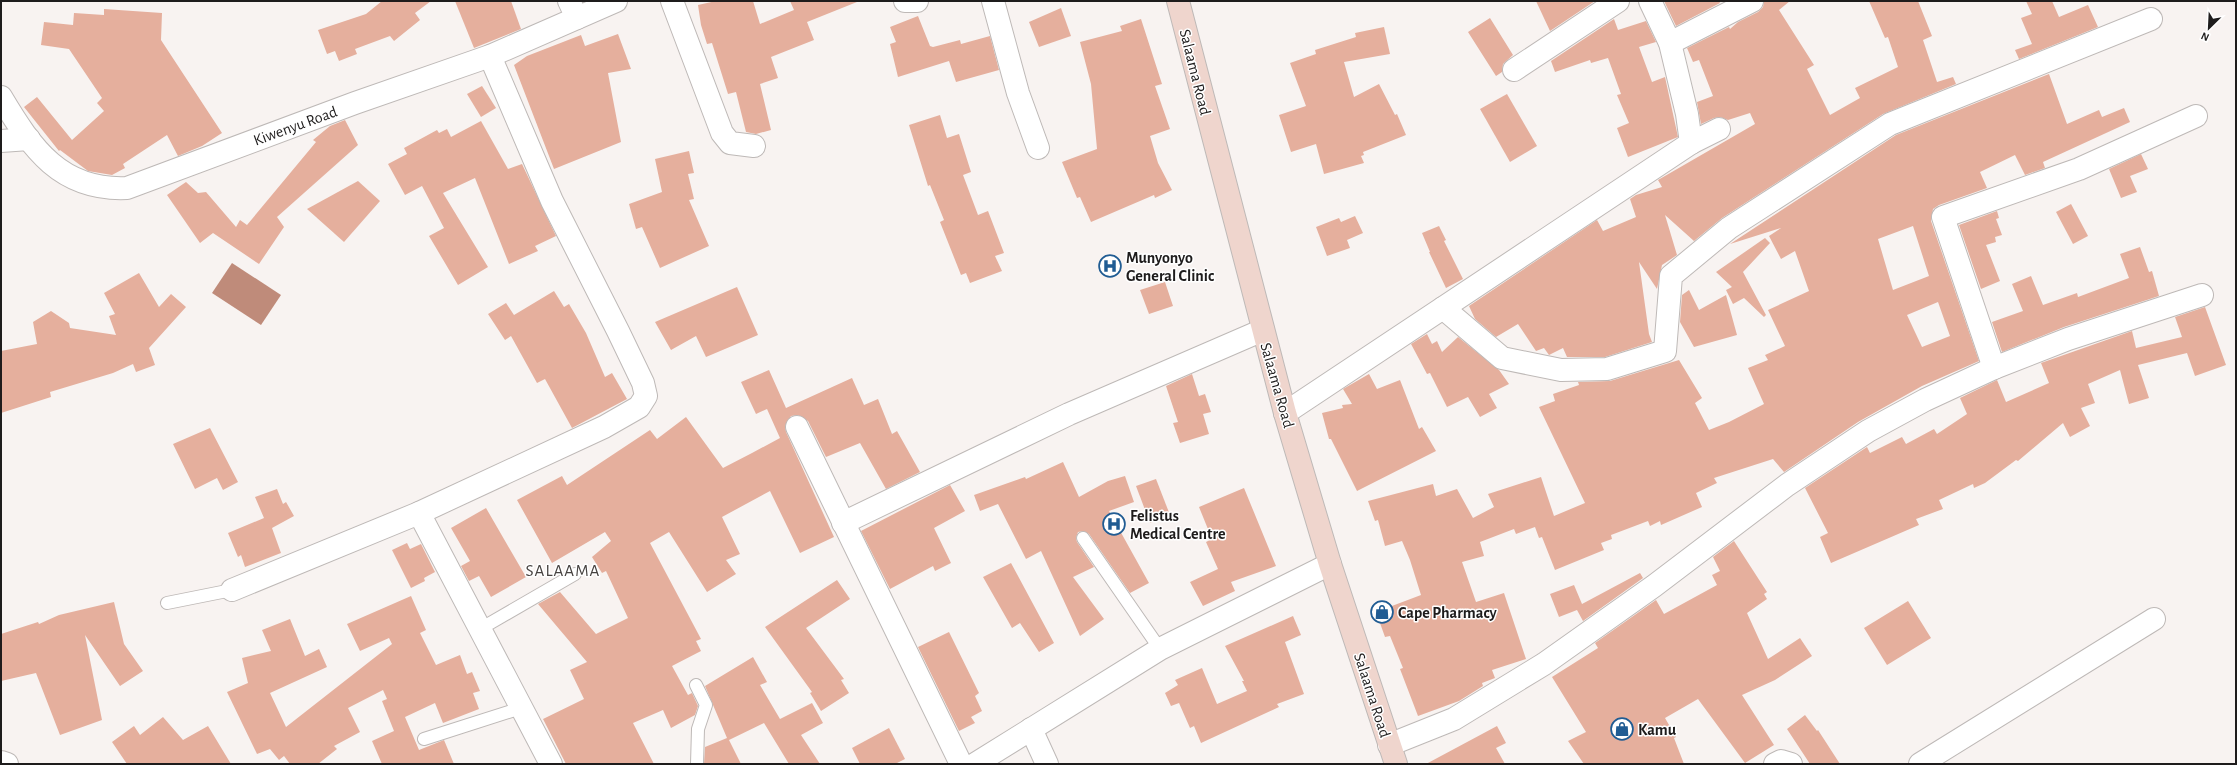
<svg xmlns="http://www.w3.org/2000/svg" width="2237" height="765" font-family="'Alegreya Sans',sans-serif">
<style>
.water{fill:#bf8b7a}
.building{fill:#e5af9d;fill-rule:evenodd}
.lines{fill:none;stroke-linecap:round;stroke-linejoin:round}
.service-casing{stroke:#beb9b7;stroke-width:14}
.minor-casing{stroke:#beb9b7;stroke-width:24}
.secondary-casing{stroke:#beb9b7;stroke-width:24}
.service{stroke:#fff;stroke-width:12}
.minor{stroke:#fff;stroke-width:22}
.secondary{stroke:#efd5cd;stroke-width:22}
.labels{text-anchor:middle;stroke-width:3;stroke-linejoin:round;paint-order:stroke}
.street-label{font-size:16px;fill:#1e1c1c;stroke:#fff}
.poi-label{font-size:16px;font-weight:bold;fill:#1e1c1c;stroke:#fff;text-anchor:start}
.neighbourhood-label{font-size:17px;letter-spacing:1px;fill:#464240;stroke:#fff}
</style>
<rect width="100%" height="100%" fill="#f8f3f1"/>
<path class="water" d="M 232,263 L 281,295 L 261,325 L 212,293 Z"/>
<g class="building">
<path d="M 382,1 L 431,1 L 415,13 L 420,20 L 394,41 L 390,36 L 355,49 L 357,54 L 339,61 L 335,51 L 327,54 L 318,30 L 366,14 Z"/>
<path d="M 455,1 L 511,1 L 521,29 L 474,48 Z"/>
<path d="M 716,1 L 753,1 L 760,24 L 794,10 L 790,1 L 857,2 L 807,22 L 814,40 L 771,57 L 778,78 L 760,84 L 771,130 L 756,134 L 746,132 L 736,92 L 728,94 L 712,43 L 707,44 L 701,25 L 698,5 Z"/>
<path d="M 1536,1 L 1595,1 L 1550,31 Z"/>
<path d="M 1664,1 L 1719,1 L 1720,3 L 1676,26 Z"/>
<path d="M 1764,1 L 1790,1 L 1779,10 L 1814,65 L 1807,69 L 1830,115 L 1860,98 L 1855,88 L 1898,67 L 1888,37 L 1885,38 L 1869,1 L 1918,1 L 1932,36 L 1923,40 L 1937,82 L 1953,77 L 1956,84 L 1883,114 L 1722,218 L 1694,241 L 1665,215 L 1677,255 L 1662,265 L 1657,289 L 1639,262 L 1649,334 L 1652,342 L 1605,357 L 1567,357 L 1563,348 L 1549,355 L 1544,348 L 1536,351 L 1518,324 L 1496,337 L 1475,319 L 1469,306 L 1597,220 L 1603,231 L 1636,217 L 1630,199 L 1636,195 L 1662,187 L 1658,180 L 1755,124 L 1750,113 L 1728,120 L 1720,117 L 1714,118 L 1701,124 L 1697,102 L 1713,96 L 1699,60 L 1693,62 L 1687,48 L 1729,27 L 1730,29 L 1738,22 L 1758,12 L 1763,7 Z"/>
<path d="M 2026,1 L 2052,1 L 2059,17 L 2088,5 L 2098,27 L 2019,59 L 2015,50 L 2032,44 L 2021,18 L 2032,14 Z"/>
<path d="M 1061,8 L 1071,36 L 1039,47 L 1029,22 Z"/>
<path d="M 104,9 L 162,13 L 161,40 L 222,133 L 202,146 L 178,156 L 167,135 L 123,164 L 125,168 L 112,175 L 88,171 L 60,150 L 59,151 L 24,107 L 37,97 L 72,140 L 104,111 L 97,103 L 102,98 L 69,49 L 41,45 L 44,22 L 73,25 L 74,13 L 104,15 Z"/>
<path d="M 918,16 L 930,46 L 933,47 L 960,40 L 961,44 L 990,36 L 999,70 L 956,82 L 949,61 L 898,77 L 890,44 L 896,42 L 890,27 Z"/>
<path d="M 1490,18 L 1513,55 L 1503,64 L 1502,72 L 1496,76 L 1468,32 Z"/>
<path d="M 1141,19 L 1162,84 L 1155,86 L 1170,129 L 1150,136 L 1158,163 L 1172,190 L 1155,198 L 1154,195 L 1091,222 L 1080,197 L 1077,198 L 1062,162 L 1097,149 L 1091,84 L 1080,42 L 1122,31 L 1120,26 Z"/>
<path d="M 1614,19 L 1618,30 L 1646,21 L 1656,42 L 1639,47 L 1652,82 L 1665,77 L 1678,137 L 1628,157 L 1617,128 L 1629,123 L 1617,95 L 1621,94 L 1608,58 L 1591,63 L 1590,60 L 1555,72 L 1551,61 Z"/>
<path d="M 1384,27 L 1390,54 L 1344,62 L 1354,97 L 1379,84 L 1395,115 L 1397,114 L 1406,135 L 1363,152 L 1364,155 L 1361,156 L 1364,163 L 1324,174 L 1316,144 L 1291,152 L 1279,115 L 1306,106 L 1290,63 L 1316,54 L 1315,50 L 1356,37 L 1355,33 Z"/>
<path d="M 618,34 L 631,69 L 608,73 L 621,142 L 554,169 L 514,65 L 527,56 L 581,35 L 585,46 Z"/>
<path d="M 2049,74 L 2067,124 L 2099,110 L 2102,117 L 2124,108 L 2130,122 L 2043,162 L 2045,168 L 2025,175 L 2015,155 L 1980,172 L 1987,188 L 1939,205 L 1933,209 L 1931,221 L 1979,361 L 1922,386 L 1858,422 L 1784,472 L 1773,459 L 1714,478 L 1717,483 L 1696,493 L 1702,507 L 1661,525 L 1660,521 L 1650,526 L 1648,521 L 1611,535 L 1612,539 L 1601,543 L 1604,550 L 1555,570 L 1542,537 L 1539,538 L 1535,527 L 1516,534 L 1514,529 L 1480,542 L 1484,556 L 1462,562 L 1476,602 L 1504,593 L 1526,659 L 1492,670 L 1495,678 L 1482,683 L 1483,686 L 1459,701 L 1418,716 L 1400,669 L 1403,668 L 1390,636 L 1385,637 L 1376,612 L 1421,595 L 1410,560 L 1402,541 L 1385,546 L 1378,520 L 1375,521 L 1368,501 L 1433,484 L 1436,496 L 1457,489 L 1473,518 L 1494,507 L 1488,494 L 1541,477 L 1554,516 L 1585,503 L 1539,407 L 1555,401 L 1553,394 L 1579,385 L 1578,382 L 1610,381 L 1679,360 L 1702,398 L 1695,403 L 1709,430 L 1729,422 L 1764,404 L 1748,368 L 1768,360 L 1765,355 L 1785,346 L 1768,310 L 1809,291 L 1795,251 L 1781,259 L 1769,236 L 1781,228 L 1730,244 L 1896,135 ZM 1913,226 L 1929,276 L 1893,290 L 1878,239 ZM 1938,302 L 1950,336 L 1922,347 L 1907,315 Z"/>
<path d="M 482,86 L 496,108 L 481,117 L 467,94 Z"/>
<path d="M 1507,94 L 1537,146 L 1510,162 L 1480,109 Z"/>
<path d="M 940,115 L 947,138 L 959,134 L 971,172 L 963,175 L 978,215 L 988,211 L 1004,253 L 995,256 L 1002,271 L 970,283 L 966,273 L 961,275 L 940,222 L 944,220 L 930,185 L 928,186 L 909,125 Z"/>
<path d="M 345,120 L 358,145 L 277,217 L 284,227 L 259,264 L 213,233 L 200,243 L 167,195 L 186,182 L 198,193 L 206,192 L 236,227 L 240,220 L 247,225 L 316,142 L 313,140 L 330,126 Z"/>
<path d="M 481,121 L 508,169 L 522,164 L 556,236 L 535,246 L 538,251 L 509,264 L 475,178 L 443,193 L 488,267 L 458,285 L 429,236 L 444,228 L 422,186 L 405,195 L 388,164 L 407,154 L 404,148 L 437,130 L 439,133 L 447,129 L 451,137 Z"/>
<path d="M 689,151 L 694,173 L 688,174 L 694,199 L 689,200 L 709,246 L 660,268 L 642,227 L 636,229 L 629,204 L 662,192 L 655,159 Z"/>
<path d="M 2141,154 L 2148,169 L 2130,176 L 2137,192 L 2121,198 L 2109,169 Z"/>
<path d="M 358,181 L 380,201 L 344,242 L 307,209 Z"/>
<path d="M 2071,204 L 2088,236 L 2073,244 L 2056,212 Z"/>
<path d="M 1997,211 L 1999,218 L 1996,219 L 2002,235 L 1995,237 L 1996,242 L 1986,245 L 2000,281 L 1981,289 L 1959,225 Z"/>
<path d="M 1355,216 L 1363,233 L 1347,240 L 1350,248 L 1327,256 L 1316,227 L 1339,218 L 1341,222 Z"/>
<path d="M 1439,226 L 1446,240 L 1444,241 L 1463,279 L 1446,288 L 1429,252 L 1430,252 L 1422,233 Z"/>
<path d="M 1765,238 L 1770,243 L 1743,272 L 1766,315 L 1764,317 L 1744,298 L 1733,304 L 1726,290 L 1732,287 L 1716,272 Z"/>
<path d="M 2140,247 L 2149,272 L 2152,271 L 2159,296 L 2064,327 L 2002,352 L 1992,322 L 2023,311 L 2012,284 L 2031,276 L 2043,305 L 2077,293 L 2078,297 L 2129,278 L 2120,254 Z"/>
<path d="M 139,273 L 159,307 L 171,294 L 186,307 L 149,348 L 155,365 L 136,372 L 133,364 L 113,373 L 50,392 L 51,397 L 1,413 L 1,351 L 37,344 L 33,322 L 51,311 L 69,323 L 70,328 L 116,335 L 109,316 L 115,314 L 104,293 Z"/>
<path d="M 1165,282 L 1173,306 L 1149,314 L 1140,290 Z"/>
<path d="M 737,287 L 758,335 L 706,357 L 696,336 L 671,350 L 655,322 Z"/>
<path d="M 1689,290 L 1699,310 L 1726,295 L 1737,335 L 1694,347 L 1680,322 L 1682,295 Z"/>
<path d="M 554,291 L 564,307 L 569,304 L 586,333 L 605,377 L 612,373 L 627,399 L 572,428 L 545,379 L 537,383 L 511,336 L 505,340 L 488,314 L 506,303 L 514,315 Z"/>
<path d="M 2205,307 L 2226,365 L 2195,376 L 2187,353 L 2138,365 L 2149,398 L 2129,404 L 2120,370 L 2088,384 L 2095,403 L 2081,408 L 2090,426 L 2070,437 L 2063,423 L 2018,461 L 2016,460 L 1985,483 L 1974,488 L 1973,484 L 1939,500 L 1943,509 L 1916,519 L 1919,525 L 1831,563 L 1820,537 L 1828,533 L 1805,488 L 1867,447 L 1870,453 L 1902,437 L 1906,444 L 1934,429 L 1937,434 L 1967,414 L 1960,398 L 1997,380 L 2006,402 L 2049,383 L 2041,363 L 2132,331 L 2136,348 L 2182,337 L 2175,317 Z"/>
<path d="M 1427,334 L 1432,344 L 1437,341 L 1442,352 L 1458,337 L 1499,370 L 1509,384 L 1489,394 L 1497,408 L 1480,417 L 1468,397 L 1447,407 L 1430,373 L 1427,374 L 1411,344 Z"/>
<path d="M 769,370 L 786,408 L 852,378 L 864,405 L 878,399 L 892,434 L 897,431 L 920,472 L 886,489 L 860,443 L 826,457 L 808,421 L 798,415 L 791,416 L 785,426 L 786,432 L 834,537 L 800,553 L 770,491 L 722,517 L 740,554 L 726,560 L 736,574 L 707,592 L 669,532 L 650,543 L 701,639 L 696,641 L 701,651 L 672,666 L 688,695 L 692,693 L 698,706 L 695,715 L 671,728 L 663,710 L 633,723 L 654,764 L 566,764 L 543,719 L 584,699 L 570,670 L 587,662 L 538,604 L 560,592 L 596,634 L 628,618 L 606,571 L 602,573 L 592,557 L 611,541 L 605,532 L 552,563 L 517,500 L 562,476 L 567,485 L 650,430 L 657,439 L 686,417 L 723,468 L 752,453 L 780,438 L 767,409 L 756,414 L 741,382 Z"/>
<path d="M 1192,374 L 1199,396 L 1205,394 L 1211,412 L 1203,414 L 1209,434 L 1180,443 L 1173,423 L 1178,422 L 1166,386 Z"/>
<path d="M 1369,374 L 1377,389 L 1400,380 L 1419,429 L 1422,427 L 1436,451 L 1357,491 L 1331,439 L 1329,439 L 1322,413 L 1343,408 L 1342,405 L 1352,404 L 1343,389 Z"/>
<path d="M 210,428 L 238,482 L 223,490 L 217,478 L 195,489 L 173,444 Z"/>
<path d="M 1063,462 L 1079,497 L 1108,481 L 1125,476 L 1134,502 L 1109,511 L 1149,583 L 1130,593 L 1089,534 L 1083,531 L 1078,532 L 1076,538 L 1077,542 L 1094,567 L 1073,577 L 1104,619 L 1080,636 L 1041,551 L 1026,559 L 998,504 L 980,511 L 974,495 L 1025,477 L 1026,479 Z"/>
<path d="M 1156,479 L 1170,515 L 1150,523 L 1136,486 Z"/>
<path d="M 950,485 L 965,511 L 934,528 L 951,563 L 935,571 L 933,566 L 890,589 L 861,531 Z"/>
<path d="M 1244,488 L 1276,566 L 1231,582 L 1235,591 L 1203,606 L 1190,582 L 1218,569 L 1206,542 L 1212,539 L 1199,507 Z"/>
<path d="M 277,489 L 283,504 L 286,502 L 294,516 L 272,528 L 281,553 L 245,567 L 241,555 L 238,557 L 228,533 L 264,518 L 255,497 Z"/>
<path d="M 486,508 L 526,577 L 491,597 L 479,576 L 469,581 L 461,566 L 470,561 L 451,528 Z"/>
<path d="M 1734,541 L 1767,592 L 1764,594 L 1767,599 L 1747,613 L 1768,659 L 1800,638 L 1812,656 L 1775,680 L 1742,695 L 1774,745 L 1745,763 L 1698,699 L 1665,718 L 1676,737 L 1674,738 L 1684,764 L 1584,764 L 1568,741 L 1586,732 L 1552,677 L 1598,648 L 1595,643 L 1656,600 L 1664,614 L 1717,585 L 1712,575 L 1720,571 L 1713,557 Z"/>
<path d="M 407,543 L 410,549 L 421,544 L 435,572 L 424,578 L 425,581 L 411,588 L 392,550 Z"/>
<path d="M 1011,563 L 1054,643 L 1039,652 L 1020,623 L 1012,628 L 983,577 Z"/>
<path d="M 1640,573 L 1643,578 L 1583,621 L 1577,610 L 1559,617 L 1550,594 L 1574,585 L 1582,604 Z"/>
<path d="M 837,580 L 850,599 L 806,628 L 844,679 L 841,680 L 849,693 L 821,711 L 810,693 L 812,692 L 765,627 Z"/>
<path d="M 411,596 L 426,630 L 420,633 L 436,665 L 460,655 L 467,674 L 472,672 L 480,691 L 473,693 L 479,709 L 443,723 L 435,703 L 405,717 L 419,750 L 444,740 L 454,764 L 382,764 L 372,741 L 394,731 L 382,701 L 387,699 L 383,690 L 348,708 L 360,732 L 334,746 L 337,749 L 318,764 L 290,764 L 284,756 L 279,760 L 270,749 L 257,754 L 227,692 L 248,683 L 242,658 L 271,651 L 262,630 L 290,619 L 305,656 L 319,649 L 327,667 L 270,693 L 286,727 L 392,644 L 389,638 L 360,651 L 347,624 Z"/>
<path d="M 1908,601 L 1931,638 L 1887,665 L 1864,628 Z"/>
<path d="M 114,602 L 124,644 L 143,671 L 120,686 L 85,635 L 102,720 L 60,735 L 36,673 L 1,681 L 1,634 L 38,622 L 39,624 L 59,615 Z"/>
<path d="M 1293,616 L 1301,635 L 1285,642 L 1304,694 L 1277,704 L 1279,707 L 1201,743 L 1194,726 L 1190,728 L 1179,703 L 1171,706 L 1165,693 L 1178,685 L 1175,680 L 1202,668 L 1217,704 L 1247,691 L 1242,681 L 1244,681 L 1225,646 Z"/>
<path d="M 949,632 L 979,693 L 975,696 L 982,711 L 971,717 L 975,723 L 959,731 L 918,647 Z"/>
<path d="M 753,657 L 767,682 L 760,685 L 780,719 L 812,703 L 823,723 L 801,735 L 820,764 L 789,764 L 764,723 L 729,740 L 741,764 L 704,764 L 705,747 L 727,738 L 705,686 Z"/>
<path d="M 1805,715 L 1817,731 L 1818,730 L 1840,764 L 1810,764 L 1787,729 Z"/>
<path d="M 163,717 L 183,740 L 208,726 L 231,764 L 127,764 L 112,742 L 134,726 L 140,735 Z"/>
<path d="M 1497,726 L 1506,743 L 1496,748 L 1505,764 L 1426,764 Z"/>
<path d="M 889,728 L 905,759 L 895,764 L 860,764 L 852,748 Z"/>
</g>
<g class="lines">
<g class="service-casing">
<g id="service">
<path d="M 1083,538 L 1160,649"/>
<path d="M 167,603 L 232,590"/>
<path d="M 480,629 L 575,574"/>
<path d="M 696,685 L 706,705 L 698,729 L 697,764"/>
<path d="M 424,739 L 521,708"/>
</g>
</g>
<g class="minor-casing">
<g id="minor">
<path d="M 569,1 L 577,18"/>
<path d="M 672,1 L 722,133 L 730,143 L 754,146"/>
<path d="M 905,1 L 917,1"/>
<path d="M 993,1 L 1018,93 L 1038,148"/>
<path d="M 1650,1 L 1670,43 L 1687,114 L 1691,143"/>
<path d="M 1670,43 L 1752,1"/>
<path d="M 1514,70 L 1618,1"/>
<path d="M 1,97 C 32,149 61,191 127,188 L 355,103 L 490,56 L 616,1"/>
<path d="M 1,141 L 29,139"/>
<path d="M 1443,308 L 1502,358 L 1561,370 L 1607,369 L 1665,351 L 1671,276 L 1729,228 L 1890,124 L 2151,19"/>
<path d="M 1994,368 L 1943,217 L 2079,169 L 2196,116"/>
<path d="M 1285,413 L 1691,143 L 1719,129"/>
<path d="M 797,427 L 961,764"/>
<path d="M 419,513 L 604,427 L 639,407 L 646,396 L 643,383 L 618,331 L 552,201 L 490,56"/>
<path d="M 843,523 L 1069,414 L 1263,330"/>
<path d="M 232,590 L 419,513 L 551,764"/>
<path d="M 1031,729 L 1047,764"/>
<path d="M 1389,745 L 1454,719 L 1544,664 L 1654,586 L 1787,485 L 1868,431 L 1925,400 L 1994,368 L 2068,339 L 2202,295"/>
<path d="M 1,762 L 7,764"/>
<path d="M 975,764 L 1160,649 L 1330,564"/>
<path d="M 1775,764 L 1781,761 L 1791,764"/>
<path d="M 1920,764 L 2154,619"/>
</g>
</g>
<g class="secondary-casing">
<path id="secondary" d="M 1178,1 L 1285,413 L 1330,564 L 1396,764"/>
</g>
<use href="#service" class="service"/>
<use href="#minor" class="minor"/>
<use href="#secondary" class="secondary"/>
</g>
<defs>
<g id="hospital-ring" transform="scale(1.15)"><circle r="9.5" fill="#fff" stroke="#205c93" stroke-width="1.5"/><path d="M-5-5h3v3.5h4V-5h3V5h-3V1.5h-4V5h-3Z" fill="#205c93"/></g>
<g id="shop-ring" transform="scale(1.15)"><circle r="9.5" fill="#fff" stroke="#205c93" stroke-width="1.5"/><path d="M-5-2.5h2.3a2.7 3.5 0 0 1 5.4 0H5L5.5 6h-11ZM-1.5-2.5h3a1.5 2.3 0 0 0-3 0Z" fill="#205c93"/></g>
</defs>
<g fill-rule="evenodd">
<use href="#hospital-ring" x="1110" y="266"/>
<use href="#hospital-ring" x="1114" y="524"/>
<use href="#shop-ring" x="1382" y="612"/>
<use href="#shop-ring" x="1622" y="729"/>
</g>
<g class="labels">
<g class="street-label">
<text transform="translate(1196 72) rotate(76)" y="6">Salaama Road</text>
<text transform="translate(295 125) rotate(-20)" y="6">Kiwenyu Road</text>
<text transform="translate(1278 385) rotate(74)" y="6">Salaama Road</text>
<text transform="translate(1373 695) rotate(72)" y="6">Salaama Road</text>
</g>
<g class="poi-label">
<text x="1126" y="263">Munyonyo<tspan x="1126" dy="18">General Clinic</tspan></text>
<text x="1130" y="521">Felistus<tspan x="1130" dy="18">Medical Centre</tspan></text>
<text x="1398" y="618">Cape Pharmacy</text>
<text x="1638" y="735">Kamu</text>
</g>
<g class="neighbourhood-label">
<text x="563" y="576">SALAAMA</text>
</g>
</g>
<rect width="2237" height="765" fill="none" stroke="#1e1c1c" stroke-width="4"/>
<g transform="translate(2209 28) rotate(204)" stroke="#ffffff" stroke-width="3" paint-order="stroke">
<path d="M0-3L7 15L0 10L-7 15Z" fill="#1e1c1c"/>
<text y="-6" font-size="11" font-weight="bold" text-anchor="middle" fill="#1e1c1c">N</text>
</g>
</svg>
